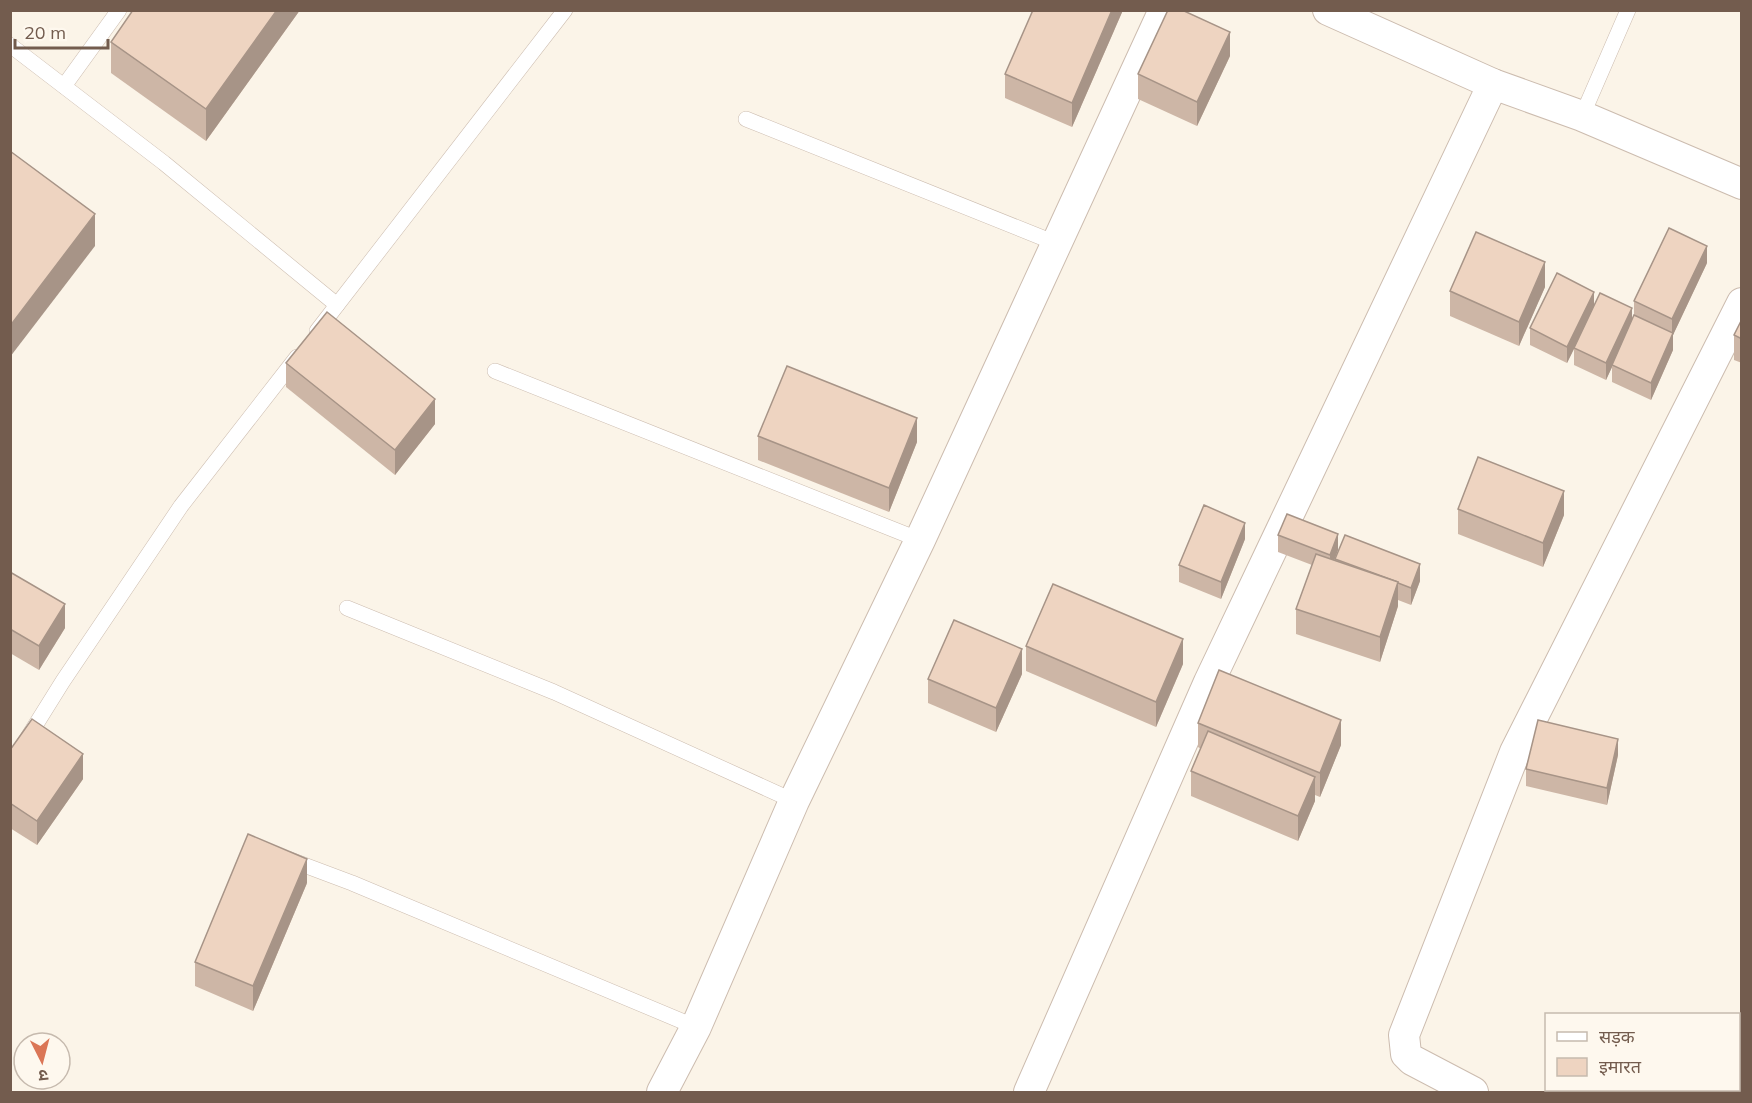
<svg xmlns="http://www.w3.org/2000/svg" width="1752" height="1103" font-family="Mulish,'Noto Sans Devanagari',sans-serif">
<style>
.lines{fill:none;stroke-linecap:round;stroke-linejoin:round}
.lane-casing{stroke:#ccbcaf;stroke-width:16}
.street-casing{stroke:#ccbcaf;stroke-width:32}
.lane{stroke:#fff;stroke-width:15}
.street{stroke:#fff;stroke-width:30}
.wall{fill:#cdb6a6}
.shaded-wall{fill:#a79487}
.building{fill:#eed4c1;stroke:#a79487;stroke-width:1.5}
</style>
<rect width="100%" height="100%" fill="#fbf4e8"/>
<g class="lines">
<g class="lane-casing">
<g id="lane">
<path d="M 10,45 L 164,163 L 337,305"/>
<path d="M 64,86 L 119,10"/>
<path d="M 1582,116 L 1628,10"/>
<path d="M 746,119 L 1058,244"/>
<path d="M 317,331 L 565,10"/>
<path d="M 495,371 L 920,540"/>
<path d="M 347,608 L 554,692 L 794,801"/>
<path d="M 10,766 L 63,681 L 181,506 L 297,357"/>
<path d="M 288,859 L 352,883 L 696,1027"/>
</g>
</g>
<g class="street-casing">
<g id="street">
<path d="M 1328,10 L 1493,84 L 1582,116 L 1742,184"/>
<path d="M 1738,1047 L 1742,1040"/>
<path d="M 662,1092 L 696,1027 L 794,801 L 920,540 L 1164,10"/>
<path d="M 1029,1092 L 1209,682 L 1493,84"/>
<path d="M 1473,1092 L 1412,1060 L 1406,1054 L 1404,1035 L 1515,752 L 1742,303"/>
<path d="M 1718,1092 L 1719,1090"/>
</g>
</g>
<use href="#lane" class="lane"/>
<use href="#street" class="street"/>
</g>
<g class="wall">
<path d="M 300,10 L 206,141 L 111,73 L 111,42 Z"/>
<path d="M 1123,10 L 1072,127 L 1005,98 L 1005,74 Z"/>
<path d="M 1230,56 L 1197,126 L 1138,99 L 1138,74 Z"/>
<path d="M 1707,263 L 1673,335 L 1673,350 L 1651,400 L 1612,382 L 1612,367 L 1606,380 L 1574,365 L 1574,349 L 1567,363 L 1530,345 L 1530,328 L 1594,305 L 1632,319 L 1634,315 L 1634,301 Z"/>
<path d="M 1545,287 L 1519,346 L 1450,316 L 1450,291 Z"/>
<path d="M 1742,319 L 1742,363 L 1734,360 L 1734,335 Z"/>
<path d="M 286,363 L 435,424 L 395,475 L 286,387 Z"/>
<path d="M 758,436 L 917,442 L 889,512 L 758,460 Z"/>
<path d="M 1458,509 L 1564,515 L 1543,567 L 1458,534 Z"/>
<path d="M 1278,535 L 1338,550 L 1334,560 L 1335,560 L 1335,559 L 1420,581 L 1411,605 L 1398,600 L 1398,606 L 1380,662 L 1296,634 L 1296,609 L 1312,565 L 1278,552 Z"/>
<path d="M 1245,539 L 1221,599 L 1179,582 L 1179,565 Z"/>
<path d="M 10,572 L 65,628 L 39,670 L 10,653 Z"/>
<path d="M 1026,646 L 1183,664 L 1156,727 L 1026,671 Z"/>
<path d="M 1022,674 L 996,732 L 928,703 L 928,679 Z"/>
<path d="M 1198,723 L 1341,745 L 1320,797 L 1315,795 L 1315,801 L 1298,841 L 1191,796 L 1191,771 L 1201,749 L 1198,747 Z"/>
<path d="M 10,750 L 83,779 L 37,845 L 10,828 Z"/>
<path d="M 1618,755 L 1607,805 L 1526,786 L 1526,769 Z"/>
<path d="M 307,883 L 253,1011 L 195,986 L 195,962 Z"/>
</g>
<g class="shaded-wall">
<path d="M 277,10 L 300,10 L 206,141 L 206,109 Z"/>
<path d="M 1112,10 L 1123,10 L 1072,127 L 1072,103 Z"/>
<path d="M 1230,32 L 1230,56 L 1197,126 L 1197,102 Z"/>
<path d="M 95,214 L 95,246 L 10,357 L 10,326 Z"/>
<path d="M 1707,246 L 1707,263 L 1673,335 L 1673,350 L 1651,400 L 1651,383 L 1672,334 L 1672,319 Z"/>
<path d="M 1545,262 L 1545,287 L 1519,346 L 1519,322 Z"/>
<path d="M 1594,292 L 1594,308 L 1567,363 L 1567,347 Z"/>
<path d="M 1632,308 L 1632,325 L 1612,365 L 1612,367 L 1606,380 L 1606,363 Z"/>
<path d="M 435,399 L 435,424 L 395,475 L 395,450 Z"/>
<path d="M 917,418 L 917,442 L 889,512 L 889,488 Z"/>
<path d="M 1564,491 L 1564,515 L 1543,567 L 1543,543 Z"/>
<path d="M 1245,523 L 1245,539 L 1221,599 L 1221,582 Z"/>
<path d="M 1338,534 L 1338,550 L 1330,572 L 1330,555 Z"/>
<path d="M 1420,564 L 1420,581 L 1411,605 L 1411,588 Z"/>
<path d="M 1398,582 L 1398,606 L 1380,662 L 1380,637 Z"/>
<path d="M 65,604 L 65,628 L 39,670 L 39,646 Z"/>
<path d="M 1183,639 L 1183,664 L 1156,727 L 1156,702 Z"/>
<path d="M 1022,649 L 1022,674 L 996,732 L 996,708 Z"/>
<path d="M 1341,720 L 1341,745 L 1320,797 L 1320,773 Z"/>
<path d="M 1618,739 L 1618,755 L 1607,805 L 1607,788 Z"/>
<path d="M 83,754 L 83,779 L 37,845 L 37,821 Z"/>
<path d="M 1315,777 L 1315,801 L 1298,841 L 1298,816 Z"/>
<path d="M 307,859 L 307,883 L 253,1011 L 253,986 Z"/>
</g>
<g class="building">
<path d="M 133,10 L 277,10 L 206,109 L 111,42 Z"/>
<path d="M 1033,10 L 1112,10 L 1072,103 L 1005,74 Z"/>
<path d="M 1168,10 L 1182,10 L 1230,32 L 1197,102 L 1138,74 Z"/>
<path d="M 10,151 L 95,214 L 10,326 Z"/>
<path d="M 1669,228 L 1707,246 L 1672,319 L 1634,301 Z"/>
<path d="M 1476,232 L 1545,262 L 1519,322 L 1450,291 Z"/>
<path d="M 1557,273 L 1594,292 L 1567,347 L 1530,328 Z"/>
<path d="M 1600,293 L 1632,308 L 1606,363 L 1574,348 Z"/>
<path d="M 327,312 L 435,399 L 395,450 L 286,363 Z"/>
<path d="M 1634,315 L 1673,333 L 1651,383 L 1612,365 Z"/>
<path d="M 1742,319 L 1742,339 L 1734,335 Z"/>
<path d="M 787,366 L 917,418 L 889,488 L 758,436 Z"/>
<path d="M 1478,457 L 1564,491 L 1543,543 L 1458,509 Z"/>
<path d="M 1204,505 L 1245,523 L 1221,582 L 1179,565 Z"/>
<path d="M 1287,514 L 1338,534 L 1330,555 L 1278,535 Z"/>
<path d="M 1345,535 L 1420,564 L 1411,588 L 1398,583 L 1398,582 L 1335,559 Z"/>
<path d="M 1316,554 L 1398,582 L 1380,637 L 1296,609 Z"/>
<path d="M 10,572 L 65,604 L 39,646 L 10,629 Z"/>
<path d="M 1053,584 L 1183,639 L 1156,702 L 1026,646 Z"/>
<path d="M 954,620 L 1022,649 L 996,708 L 928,679 Z"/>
<path d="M 1219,670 L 1341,720 L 1320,773 L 1198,723 Z"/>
<path d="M 32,719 L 83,754 L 37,821 L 10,803 L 10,750 Z"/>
<path d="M 1538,720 L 1618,739 L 1607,788 L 1526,769 Z"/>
<path d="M 1208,731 L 1315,777 L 1298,816 L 1191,771 Z"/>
<path d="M 248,834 L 307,859 L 253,986 L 195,962 Z"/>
</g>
<rect width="1752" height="1103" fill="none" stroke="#735c4e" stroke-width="24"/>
<rect x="1545" y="1013" width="195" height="78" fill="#fef8ee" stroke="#c6baae" stroke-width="1.5"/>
<rect x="1557" y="1032" width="30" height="9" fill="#ffffff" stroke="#c6baae" stroke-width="1.5"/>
<text x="1599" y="1043" font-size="18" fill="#735c4e">सड़क</text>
<rect x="1557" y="1058" width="30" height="18" fill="#eed4c1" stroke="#c6baae" stroke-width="1.5"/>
<text x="1599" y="1073" font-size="18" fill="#735c4e">इमारत</text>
<g transform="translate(42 1061) rotate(174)"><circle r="28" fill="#fef8ee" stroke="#c6baae" stroke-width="1.5"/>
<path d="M0-4.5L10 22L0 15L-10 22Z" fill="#db7656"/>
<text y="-9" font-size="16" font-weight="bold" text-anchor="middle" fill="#735c4e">उ</text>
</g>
<path d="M15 39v9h93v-9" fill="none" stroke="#735c4e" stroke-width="3"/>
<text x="24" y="39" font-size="18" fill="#735c4e" stroke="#fef8ee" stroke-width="4.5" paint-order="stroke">20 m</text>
</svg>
